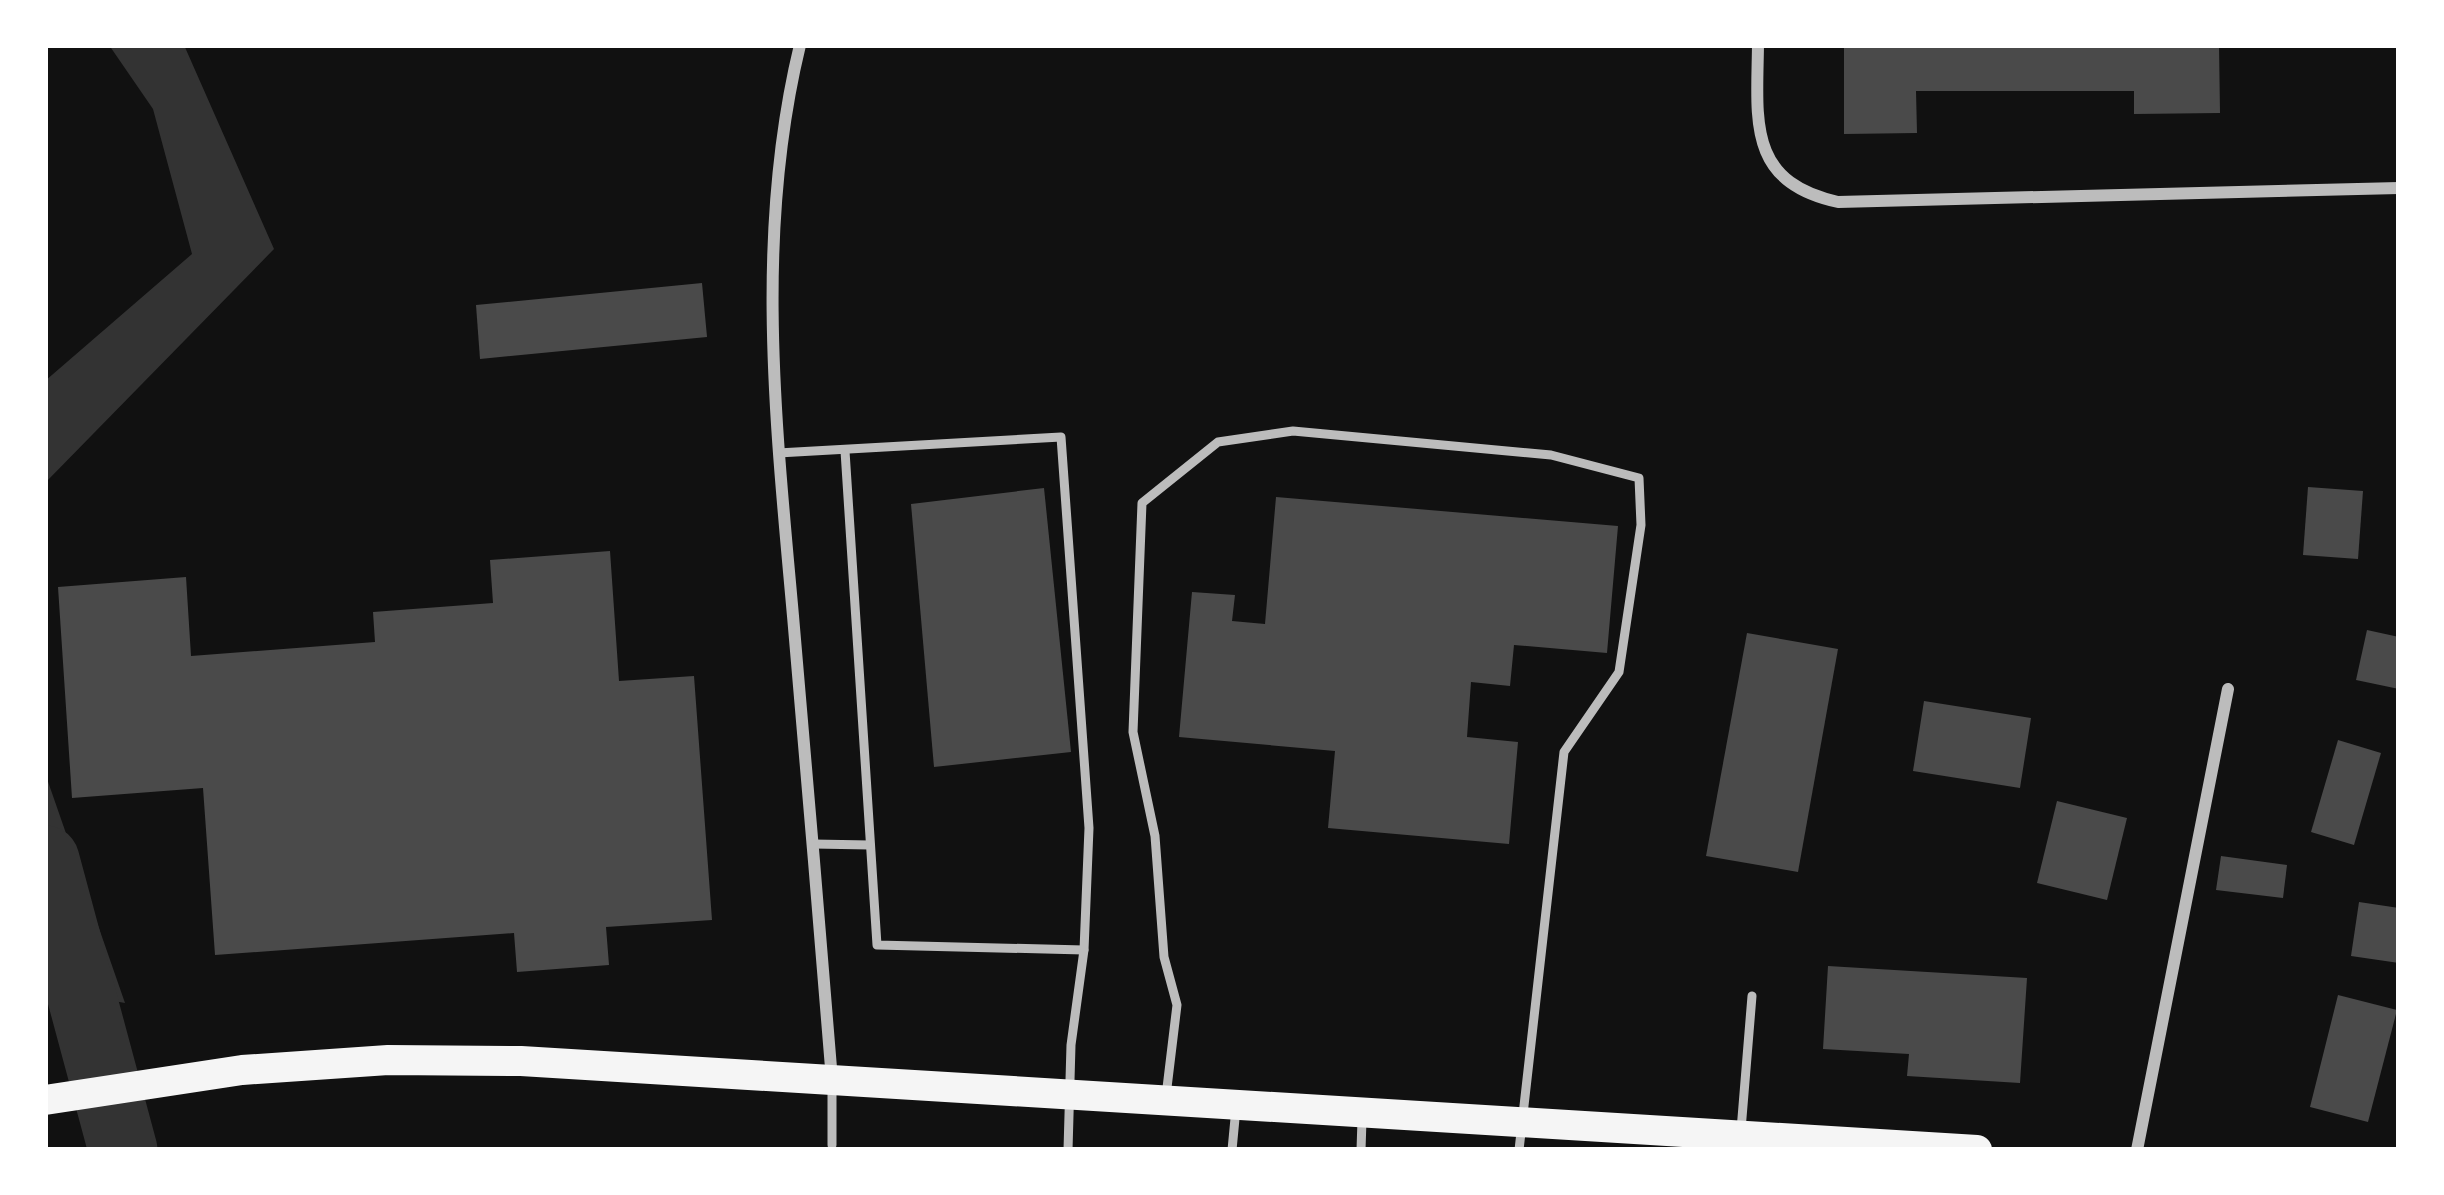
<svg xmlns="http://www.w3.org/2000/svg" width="2444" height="1195" font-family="Cabin,sans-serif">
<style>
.water{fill:#333}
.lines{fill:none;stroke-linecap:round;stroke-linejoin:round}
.river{stroke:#333;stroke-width:69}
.building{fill:#4a4a4a}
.service{stroke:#bcbcbc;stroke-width:9}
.minor{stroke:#bcbcbc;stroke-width:12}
.primary{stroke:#f5f5f5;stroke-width:30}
</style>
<rect width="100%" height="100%" fill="#111"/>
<g class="water">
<path d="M 109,45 L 184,45 L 274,249 L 45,483 L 45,381 L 192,254 L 153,109 Z"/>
<path d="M 45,773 L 125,1003 L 46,989 Z"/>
</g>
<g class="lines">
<path class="river" d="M 45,860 L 123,1150"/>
</g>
<g class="building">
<path d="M 1844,45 L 2219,45 L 2220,113 L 2134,114 L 2134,91 L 1916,91 L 1917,133 L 1844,134 Z"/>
<path d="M 702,283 L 707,337 L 480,359 L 476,305 Z"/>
<path d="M 2308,487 L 2363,491 L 2358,559 L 2303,555 Z"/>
<path d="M 1044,488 L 1071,752 L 934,767 L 911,504 Z"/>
<path d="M 1276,497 L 1618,526 L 1607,653 L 1514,645 L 1510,686 L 1471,682 L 1467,737 L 1518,742 L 1509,844 L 1328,828 L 1335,751 L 1179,737 L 1192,592 L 1235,595 L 1232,621 L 1265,624 Z"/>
<path d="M 610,551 L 619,681 L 694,676 L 712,920 L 606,927 L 609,965 L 517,972 L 514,933 L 215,955 L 203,788 L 72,798 L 58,587 L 186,577 L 191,656 L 375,642 L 373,612 L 493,603 L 490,560 Z"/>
<path d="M 2367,630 L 2399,637 L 2399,689 L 2356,680 Z"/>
<path d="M 1747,633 L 1838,649 L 1798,872 L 1706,856 Z"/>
<path d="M 1924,701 L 2031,718 L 2020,788 L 1913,771 Z"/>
<path d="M 2338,740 L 2381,753 L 2354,845 L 2311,832 Z"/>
<path d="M 2057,801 L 2127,818 L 2107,900 L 2037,883 Z"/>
<path d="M 2221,856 L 2287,865 L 2283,898 L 2216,890 Z"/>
<path d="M 2359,902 L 2399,908 L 2399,963 L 2351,956 Z"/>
<path d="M 1828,966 L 2027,978 L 2020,1083 L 1907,1076 L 1909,1054 L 1823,1049 Z"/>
<path d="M 2338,995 L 2397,1010 L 2368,1122 L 2310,1107 Z"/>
</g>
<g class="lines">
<g class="service">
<path d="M 845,451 L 877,945 L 1084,950"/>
<path d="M 778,453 L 1061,437 L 1089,828 L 1084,950 L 1071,1045 L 1068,1150"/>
<path d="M 813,844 L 870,845"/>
<path d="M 1166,1096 L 1177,1005 L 1164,957 L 1155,836 L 1133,732 L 1142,503 L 1218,442 L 1293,431 L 1551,455 L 1639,478 L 1641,525 L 1619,672 L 1564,752 L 1519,1150"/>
<path d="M 1741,1130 L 1752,996"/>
<path d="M 832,1145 L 832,1085"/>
<path d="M 1232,1150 L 1236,1108"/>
<path d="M 1361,1150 L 1362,1120"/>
</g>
<g class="minor">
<path d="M 800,45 C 754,234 776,425 793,616 C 806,771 820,925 832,1080"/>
<path d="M 1758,45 C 1757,121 1747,182 1838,202 L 2399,188"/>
<path d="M 2137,1150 L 2228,689"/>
</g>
<path class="primary" d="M 45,1100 L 242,1070 L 388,1060 L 521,1061 L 1977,1150"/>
</g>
<rect width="2444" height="1195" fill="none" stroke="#ffffff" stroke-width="96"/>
</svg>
